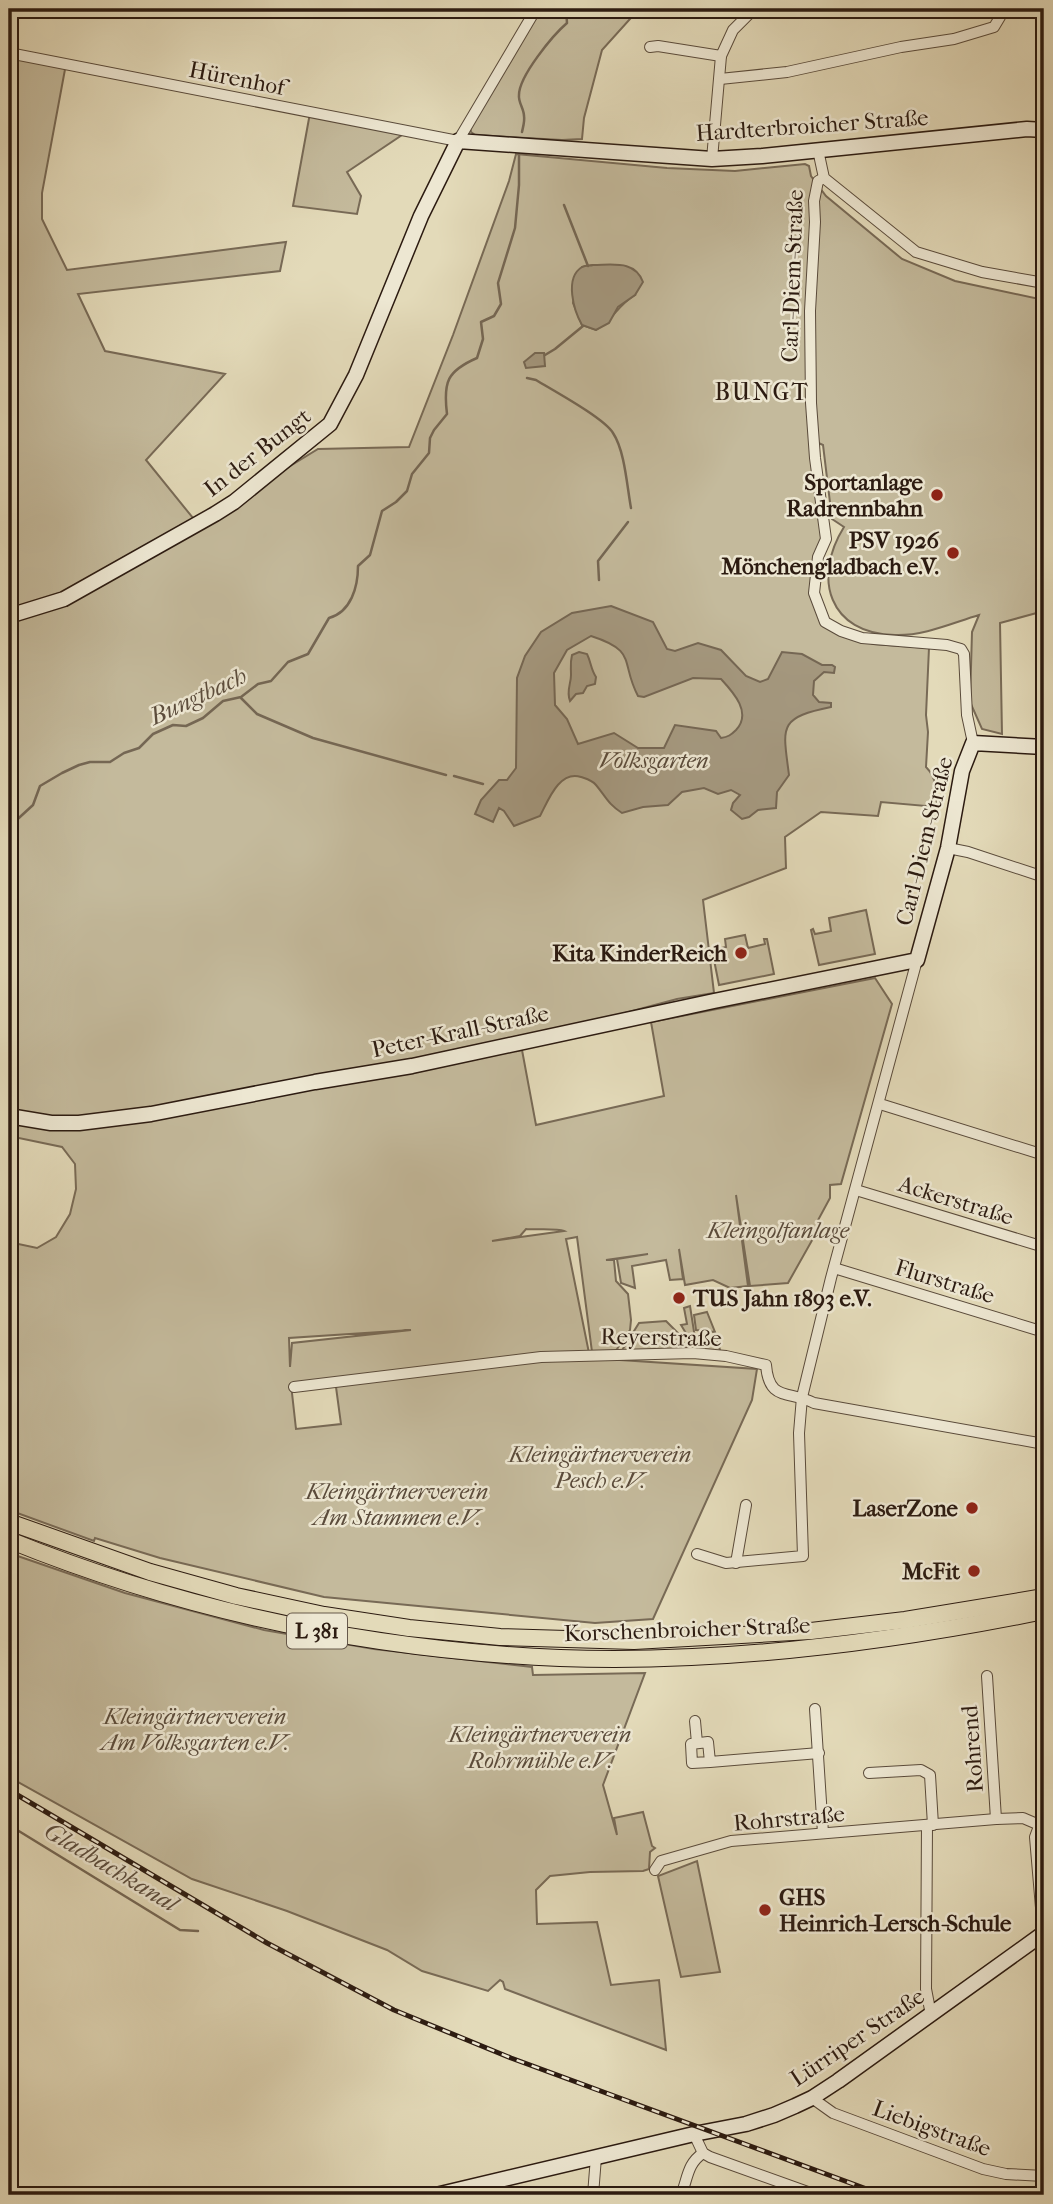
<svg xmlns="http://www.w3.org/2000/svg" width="1053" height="2204" font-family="'IM FELL French Canon',serif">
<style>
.green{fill:#c4ba9c;stroke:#786a56;stroke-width:2;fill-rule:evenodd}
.water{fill:#a59980;stroke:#756754;stroke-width:2;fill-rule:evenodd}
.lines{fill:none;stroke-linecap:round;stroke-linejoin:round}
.stream{stroke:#756754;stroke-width:2.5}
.street-casing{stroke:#5a4b3b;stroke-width:12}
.secondary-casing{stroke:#2c1b11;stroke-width:17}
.primary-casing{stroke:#2c1b11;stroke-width:18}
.street{stroke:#ede7d2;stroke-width:10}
.secondary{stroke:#ede7d2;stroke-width:14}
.primary{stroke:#e3dab9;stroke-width:16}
.rail-casing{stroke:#2c1b11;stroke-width:5}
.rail{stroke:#ede7d2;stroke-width:2.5;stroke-dasharray:8;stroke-linecap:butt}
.poi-dot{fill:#8f2418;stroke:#ede7d2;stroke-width:2.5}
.labels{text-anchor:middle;stroke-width:5;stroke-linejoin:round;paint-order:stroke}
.shield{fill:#ede7d2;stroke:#66584b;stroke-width:2}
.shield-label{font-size:21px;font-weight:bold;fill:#2c1b11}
.street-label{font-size:23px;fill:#2c1b11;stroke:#ede7d2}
.poi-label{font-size:23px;font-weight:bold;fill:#2c1b11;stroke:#ede7d2;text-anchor:end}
.park-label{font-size:23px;font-style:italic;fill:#5a4b3b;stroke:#ede7d2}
.neighbourhood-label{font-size:24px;letter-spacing:2px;fill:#2c1b11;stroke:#ede7d2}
.water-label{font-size:24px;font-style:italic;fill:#5c4d3d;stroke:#ede7d2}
</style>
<rect width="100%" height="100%" fill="#e3dab9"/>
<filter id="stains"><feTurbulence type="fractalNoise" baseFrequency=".00286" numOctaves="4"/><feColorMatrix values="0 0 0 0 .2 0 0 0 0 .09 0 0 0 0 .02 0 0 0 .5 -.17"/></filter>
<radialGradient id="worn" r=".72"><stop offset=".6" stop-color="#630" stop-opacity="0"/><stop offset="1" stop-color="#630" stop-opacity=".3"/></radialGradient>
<g class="green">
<path d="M 539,9 L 639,9 L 602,50 L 584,118 L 582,139 L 562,140 L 475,135 L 471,132 L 470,125 Z"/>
<path d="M 9,53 L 66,64 L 42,193 L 42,219 L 67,270 L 286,242 L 280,271 L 78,294 L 105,351 L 225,374 L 146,460 L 197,523 L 318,449 L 409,447 L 453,335 L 509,181 L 516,154 L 667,168 L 735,171 L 805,164 L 809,166 L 811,176 L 826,196 L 902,259 L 955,281 L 1044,300 L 1044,611 L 1000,623 L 1002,734 L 982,729 L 970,702 L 972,632 L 979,615 C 952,623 924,636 895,635 C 829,634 812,578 844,527 L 832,519 L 823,445 L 814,441 L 826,539 L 815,574 L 825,622 L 873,644 L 929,648 L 926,715 L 928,732 L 926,767 C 937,778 937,792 937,807 L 881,802 L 878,816 L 821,812 L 785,837 L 786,868 L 703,900 L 714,993 L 677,999 L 517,1042 L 517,1051 L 522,1050 L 536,1125 L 664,1096 L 651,1022 L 875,978 L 892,1004 L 841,1184 L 830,1185 L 830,1198 L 817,1222 L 819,1228 L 788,1283 L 750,1286 L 736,1195 L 748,1286 L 730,1288 L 713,1280 L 685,1285 L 679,1249 L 683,1279 L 670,1280 L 666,1260 L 632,1266 L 635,1288 L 621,1283 L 617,1259 L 648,1254 L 606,1260 L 614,1260 L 616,1281 L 628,1294 L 631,1320 L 630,1330 L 615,1352 L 592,1352 L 577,1237 L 566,1239 L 590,1358 L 757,1369 L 752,1400 L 653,1619 L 595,1623 L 324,1597 L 160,1558 L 95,1538 L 94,1541 L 9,1510 L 9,1242 L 37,1248 L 56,1237 L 70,1214 L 76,1189 L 75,1164 L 62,1147 L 9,1136 ZM 593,265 L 635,295 C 618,305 612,321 596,330 L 582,325 L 573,303 L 582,267 ZM 526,1229 C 536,1230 557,1228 564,1231 L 492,1241 L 520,1236 ZM 411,1330 L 292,1343 L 290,1367 L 289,1338 ZM 291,1384 L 336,1387 L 341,1424 L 296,1429 Z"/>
<path d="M 310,113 L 405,133 L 347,172 L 361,196 L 357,214 L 293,206 Z"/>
<path d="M 866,910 L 875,954 L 819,965 L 811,930 L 813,929 L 815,934 L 831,931 L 829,918 Z"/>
<path d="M 745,935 L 748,948 L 765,944 L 764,939 L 767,939 L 774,974 L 719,985 L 712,950 L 726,947 L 725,939 Z"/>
<path d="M 690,1306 L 695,1338 L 717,1339 L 720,1350 L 718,1352 L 697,1350 L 695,1348 L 681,1325 L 687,1324 L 684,1308 Z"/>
<path d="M 707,1312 L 715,1332 L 696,1330 L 694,1315 Z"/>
<path d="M 666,1321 L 679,1334 L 688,1351 L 621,1352 L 639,1323 Z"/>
<path d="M 9,1553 L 125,1593 L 264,1630 L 374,1649 L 532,1667 L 533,1675 L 645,1673 L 603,1785 L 617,1835 L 614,1818 L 643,1812 L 652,1846 L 655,1848 L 650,1852 L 649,1869 L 643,1871 L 590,1872 L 550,1876 L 536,1890 L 537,1924 L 597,1922 L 611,1985 L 659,1980 L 666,2050 L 505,1989 L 503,1982 L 500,1980 L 488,1991 L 422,1971 L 387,1950 L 287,1911 L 192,1879 L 9,1777 Z"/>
<path d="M 697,1861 L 720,1972 L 681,1977 L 658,1876 Z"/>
</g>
<g class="water">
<path d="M 593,265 C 613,265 635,260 643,282 L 635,295 L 618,307 L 609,323 L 596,330 L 582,325 C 574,311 564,278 582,267 C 586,265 590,266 593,265 Z"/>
<path d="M 535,353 L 544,353 L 545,366 L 526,368 L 524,362 Z"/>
<path d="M 611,606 L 653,622 L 667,649 L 675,651 L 698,643 L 721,650 L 746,676 L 760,682 L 768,679 L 782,652 L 802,654 L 822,665 L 832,665 L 835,667 L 834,673 L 824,672 L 814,681 L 813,695 L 819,702 L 831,703 L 831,707 C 777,718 783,727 789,775 L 777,792 L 776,808 L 758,810 L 749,817 L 742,819 L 731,810 L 733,803 L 740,795 L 731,790 L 718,794 L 704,788 L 682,792 L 668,805 L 643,807 L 622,813 C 608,804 606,797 596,785 C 592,780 587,779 581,777 C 559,770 548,801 540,816 L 514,826 L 504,811 L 499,808 L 493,822 L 475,814 L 481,800 L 499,780 L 507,780 L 516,768 L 517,678 L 525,656 L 541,632 L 572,613 ZM 591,636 C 638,651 620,662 638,696 L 644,697 L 693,678 L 721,679 C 734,693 752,713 736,730 C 731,735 728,737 721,738 L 716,731 L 675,725 L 664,748 L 638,748 L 614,733 L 578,744 L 567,719 L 555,705 L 554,673 L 567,650 Z"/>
<path d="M 579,652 L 587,654 C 591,662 591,670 596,677 L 595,684 L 587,686 L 583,693 L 576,694 L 570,701 C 566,690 571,685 571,675 C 571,667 570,663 572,655 Z"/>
</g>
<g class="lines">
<g class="stream">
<path d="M 522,132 C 523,127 525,121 524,116 C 524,109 518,102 519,95 C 519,76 553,35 567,23 L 566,9"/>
<path d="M 564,205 L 588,266"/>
<path d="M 545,355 L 555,349 L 583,326"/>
<path d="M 527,378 L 536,380 C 554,391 604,418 613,433 C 625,451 627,487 631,508"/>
<path d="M 599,580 L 598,561 L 628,522"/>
<path d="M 241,698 L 257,714 L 313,738 L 446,775"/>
<path d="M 454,776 L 483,784"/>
<path d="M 9,827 L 33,805 L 40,786 L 62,773 L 79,765 L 90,762 L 110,762 L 124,753 L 139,748 L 153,734 L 173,725 L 186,726 L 203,718 L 223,701 L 241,697 L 258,684 L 271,681 L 288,662 L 308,654 L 329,618 C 351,612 358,587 358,566 L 370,555 L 382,511 L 396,502 L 407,491 L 412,474 L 429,453 L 430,438 L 434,430 L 447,414 C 443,382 447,371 477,358 L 483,339 L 481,322 L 494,316 L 501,304 L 498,283 L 515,228 L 519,185 L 519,154"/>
<path d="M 9,1825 L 180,1930 L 198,1931"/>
</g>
<g class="street-casing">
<g id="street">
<path d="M 650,47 L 658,46 L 721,56"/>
<path d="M 9,53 L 458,141 L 536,9"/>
<path d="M 720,79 L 787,72 L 901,47 L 954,39 L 994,27 L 1000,17 L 1000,9"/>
<path d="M 818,150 L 824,178 L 916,252 L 982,272 L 1044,283"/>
<path d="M 712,159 L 721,56 L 733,30 L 754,9"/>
<path d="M 824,178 L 818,181 L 814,201 L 815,222 L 810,311 L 811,403 L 815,458 L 826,539 L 818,557 L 814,593 L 825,622 L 841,631 L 862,638 L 947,645 L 961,649 L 964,654 L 967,715 L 973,743"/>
<path d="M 948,848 L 968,852 L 1044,877"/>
<path d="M 880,1104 L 1044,1155"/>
<path d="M 856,1190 L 1044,1247"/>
<path d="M 834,1268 L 1044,1332"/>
<path d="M 294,1387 L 541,1357 L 693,1353 L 726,1356 L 766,1365 C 769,1402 788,1390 814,1403 L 1044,1444"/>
<path d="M 697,1554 L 726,1563 L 803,1556 L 799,1433 L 802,1397 L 831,1278 L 917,960"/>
<path d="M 736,1563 L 746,1505"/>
<path d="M 987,1676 L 996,1819"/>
<path d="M 815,1709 L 823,1833"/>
<path d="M 695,1721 L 697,1743"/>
<path d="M 710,1762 L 692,1763 L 691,1744 L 708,1742 L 710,1762 L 819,1753"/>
<path d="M 869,1773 L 921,1770 L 930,1775 L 933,1825"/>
<path d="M 1044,1813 L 1035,1837 L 1044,1943"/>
<path d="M 927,1825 L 926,1989 L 931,2015"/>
<path d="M 655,1870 L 661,1861 L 731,1841 L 996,1819 L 1023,1818 L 1044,1827"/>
<path d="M 812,2098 L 833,2113 L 983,2169 L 1006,2174 L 1044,2176"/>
<path d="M 694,2134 L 703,2153 L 710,2157 L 816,2195"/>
<path d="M 593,2195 L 596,2157"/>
<path d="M 681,2195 C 688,2178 687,2164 703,2153"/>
</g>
</g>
<g class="secondary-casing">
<g id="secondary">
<path d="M 9,616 L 64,599 L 215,514 L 234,502 L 330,424 L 356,375 L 421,216 L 458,141 L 712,159 L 762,156 L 1027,129 L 1044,130"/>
<path d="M 9,1116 L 51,1123 L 79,1123 L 151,1114 L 315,1082 L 412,1066 L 714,1001 L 917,960 L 948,848 L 962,771 L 973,743 L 1044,747"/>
<path d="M 436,2195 L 694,2134 L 746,2124 L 774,2115 L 795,2106 L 812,2098 L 838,2081 L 1044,1933"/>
</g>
</g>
<g class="primary-casing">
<g id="primary">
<path d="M 9,1522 L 150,1572 L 236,1596 L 324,1615 L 409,1628 L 500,1637 L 634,1641 L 811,1631 L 905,1620 L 1044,1597"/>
<path d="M 9,1540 C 184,1611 371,1650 560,1658 C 722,1664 886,1643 1044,1611"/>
</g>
</g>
<use href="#street" class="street"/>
<use href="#secondary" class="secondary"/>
<use href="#primary" class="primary"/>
<g class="rail-casing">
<path id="rail" d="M 9,1790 L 267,1943 L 394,2010 L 511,2058 L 883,2195"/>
</g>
<use href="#rail" class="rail"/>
</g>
<g class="poi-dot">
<circle cx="937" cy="495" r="7"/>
<circle cx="953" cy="553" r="7"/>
<circle cx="741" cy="953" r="7"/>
<circle cx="679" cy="1298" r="7"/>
<circle cx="972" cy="1508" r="7"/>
<circle cx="974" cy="1571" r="7"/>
<circle cx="765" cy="1910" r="7"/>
</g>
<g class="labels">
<rect class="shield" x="287" y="1613.5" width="60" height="35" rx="5"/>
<g class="shield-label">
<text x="317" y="1638">L 381</text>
</g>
<g class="street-label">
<text transform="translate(237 78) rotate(11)" y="8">Hürenhof</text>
<text transform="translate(812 125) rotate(-4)" y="8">Hardterbroicher Straße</text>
<text transform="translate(792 276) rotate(-88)" y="8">Carl-Diem-Straße</text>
<text transform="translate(257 452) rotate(-38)" y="8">In der Bungt</text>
<text transform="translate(924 841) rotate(-76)" y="8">Carl-Diem-Straße</text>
<text transform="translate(460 1031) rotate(-12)" y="8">Peter-Krall-Straße</text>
<text transform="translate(956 1200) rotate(17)" y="8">Ackerstraße</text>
<text transform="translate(945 1281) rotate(17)" y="8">Flurstraße</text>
<text transform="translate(661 1337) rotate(1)" y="8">Reyerstraße</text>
<text transform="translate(687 1629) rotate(-2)" y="8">Korschenbroicher Straße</text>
<text transform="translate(972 1749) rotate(-94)" y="8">Rohrend</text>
<text transform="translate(789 1818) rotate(-5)" y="8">Rohrstraße</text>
<text transform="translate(857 2037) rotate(-34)" y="8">Lürriper Straße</text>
<text transform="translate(932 2128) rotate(20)" y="8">Liebigstraße</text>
</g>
<g class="poi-label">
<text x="923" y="490">Sportanlage<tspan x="923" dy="26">Radrennbahn</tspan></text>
<text x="939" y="548">PSV 1926<tspan x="939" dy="26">Mönchengladbach e.V.</tspan></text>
<text x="727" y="961">Kita KinderReich</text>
<text x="693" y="1306" text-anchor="start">TUS Jahn 1893 e.V.</text>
<text x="958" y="1516">LaserZone</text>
<text x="960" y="1579">McFit</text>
<text x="779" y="1905" text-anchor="start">GHS<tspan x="779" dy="26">Heinrich-Lersch-Schule</tspan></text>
</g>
<g class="park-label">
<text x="654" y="768">Volksgarten</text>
<text x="778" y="1238">Kleingolfanlage</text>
<text x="600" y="1462">Kleingärtnerverein<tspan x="600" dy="26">Pesch e.V.</tspan></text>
<text x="397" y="1499">Kleingärtnerverein<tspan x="397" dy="26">Am Stammen e.V.</tspan></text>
<text x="195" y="1724">Kleingärtnerverein<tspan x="195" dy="26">Am Volksgarten e.V.</tspan></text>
<text x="540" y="1742">Kleingärtnerverein<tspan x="540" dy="26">Rohrmühle e.V.</tspan></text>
</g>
<g class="neighbourhood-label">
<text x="762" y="400">BUNGT</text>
</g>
<g class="water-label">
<text transform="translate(198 696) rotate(-25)" y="8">Bungtbach</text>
<text transform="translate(111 1867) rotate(31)" y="8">Gladbachkanal</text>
</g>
</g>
<rect width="1053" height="2204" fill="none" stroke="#e3dab9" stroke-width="35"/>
<rect x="10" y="10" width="1032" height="2183" fill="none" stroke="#2c1b11" stroke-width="3.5"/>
<rect x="18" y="18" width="1018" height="2169" fill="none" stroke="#2c1b11" stroke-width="2"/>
<rect width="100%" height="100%" filter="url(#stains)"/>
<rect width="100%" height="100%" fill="url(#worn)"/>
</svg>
